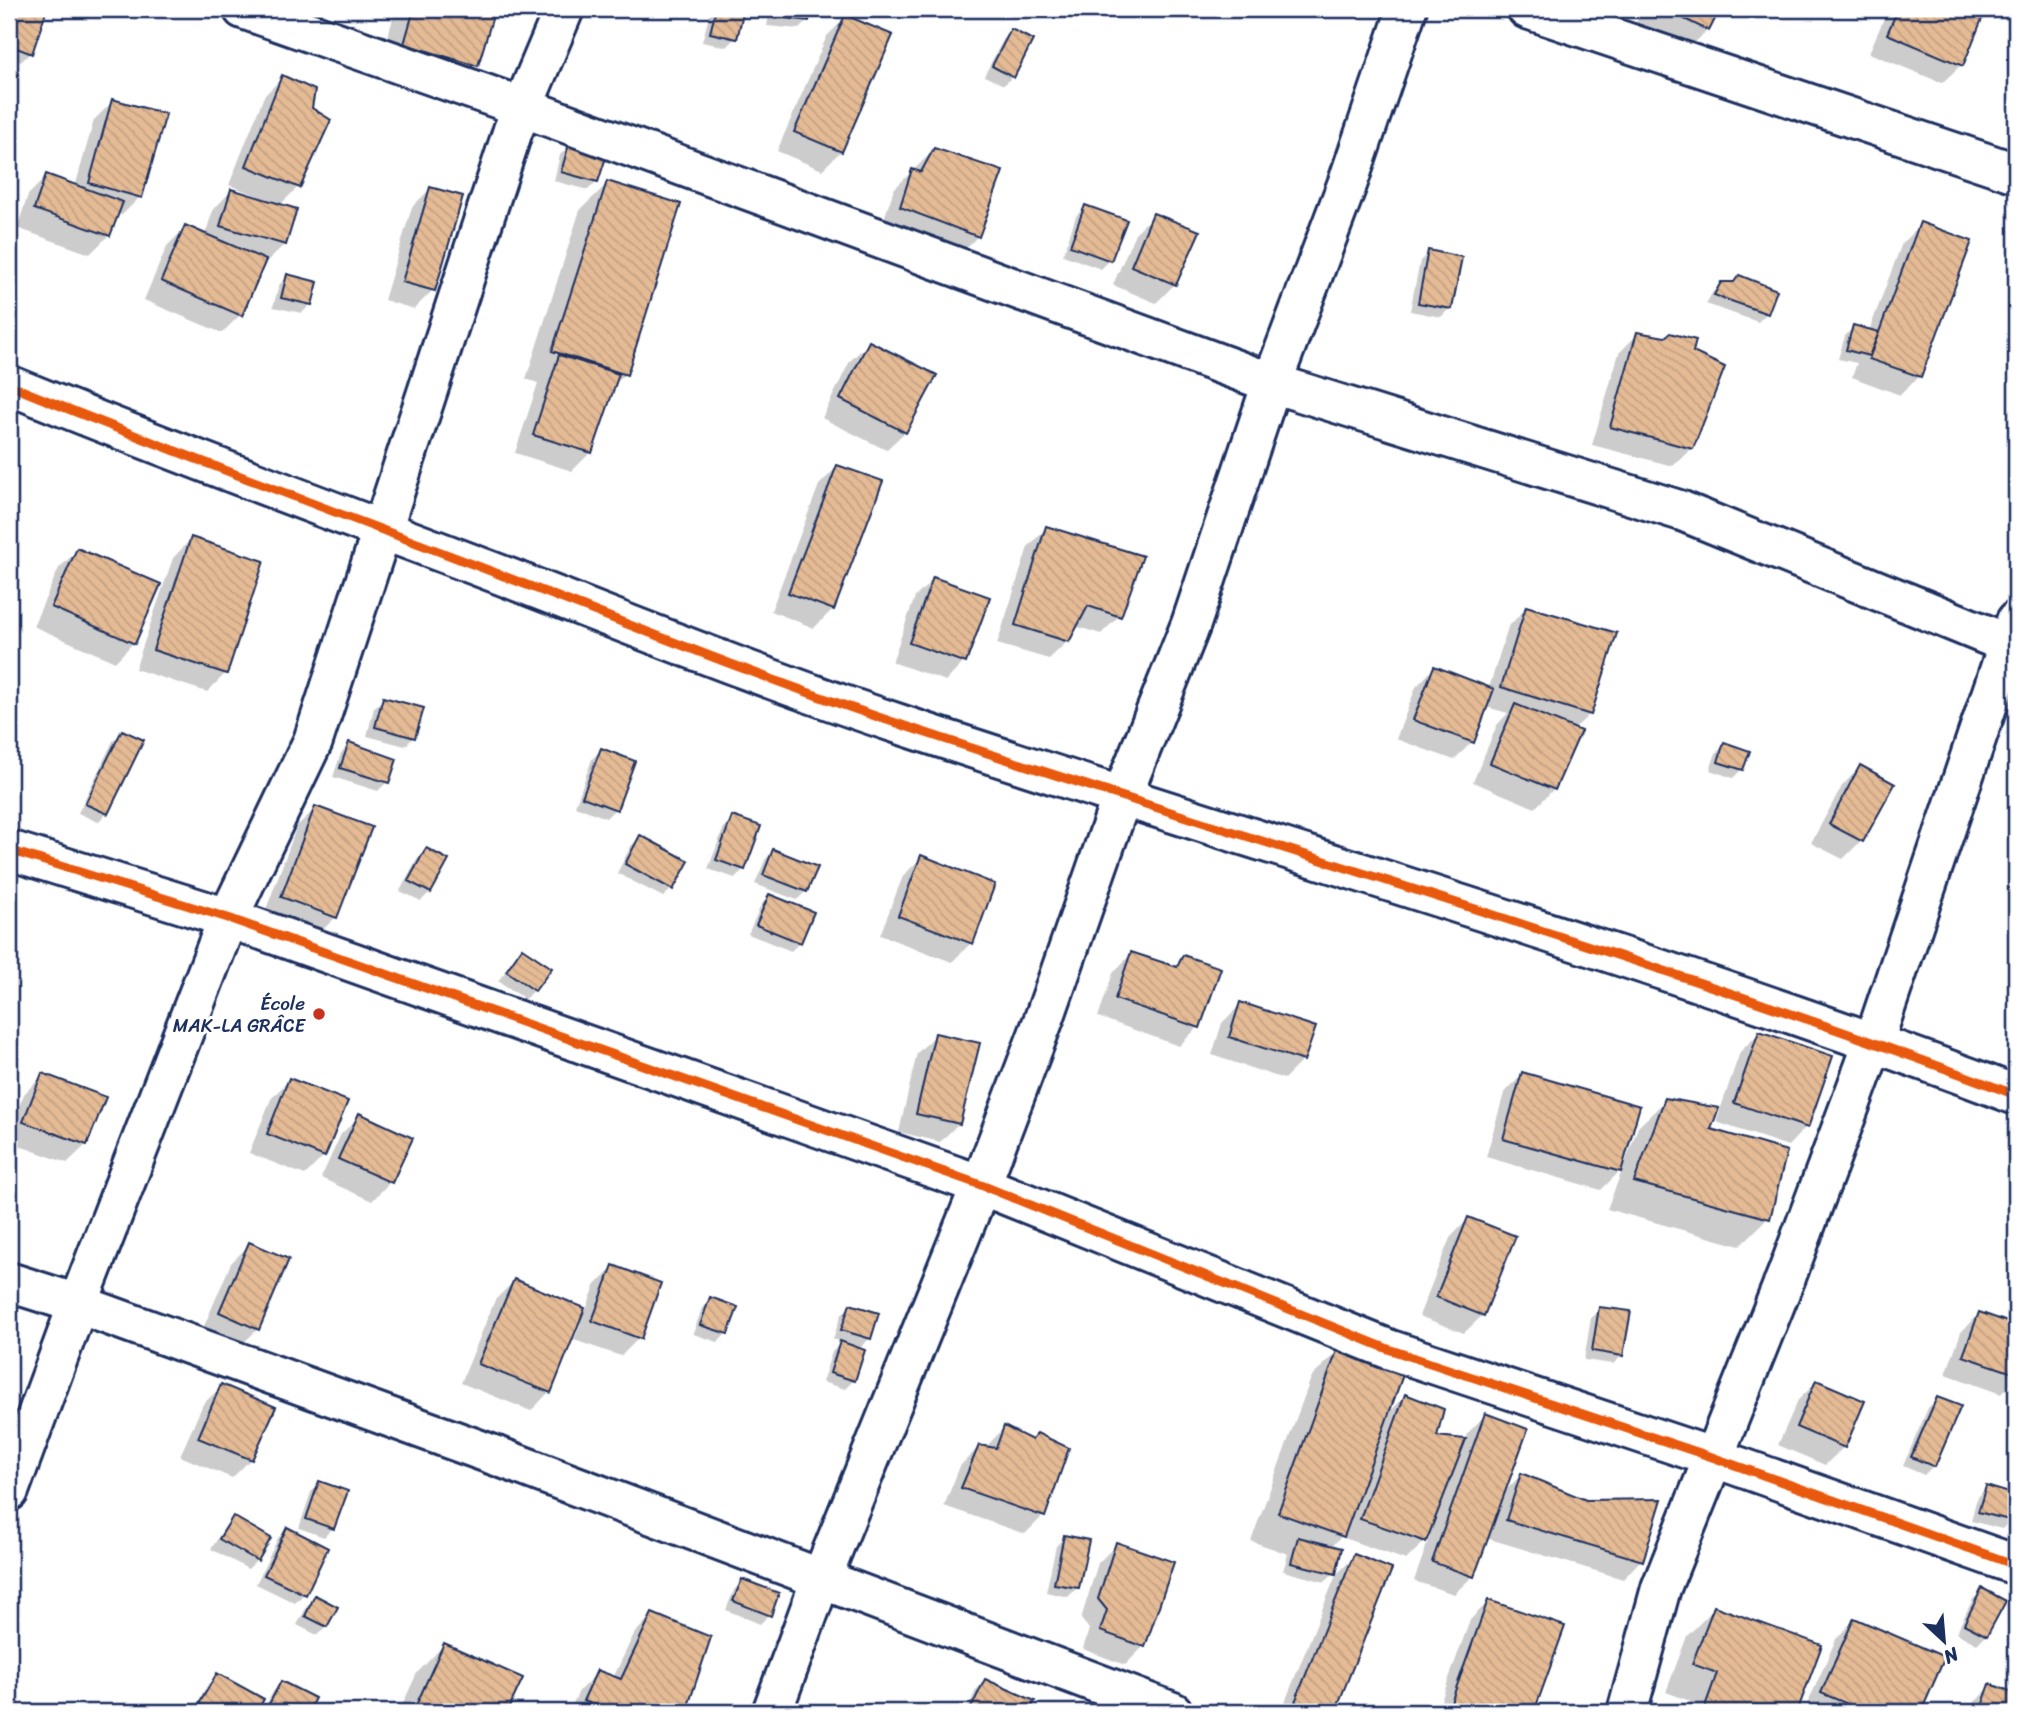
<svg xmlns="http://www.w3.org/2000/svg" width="2025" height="1721" font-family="Sriracha,sans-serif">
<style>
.shadow{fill:#0003}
.building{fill:url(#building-back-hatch);stroke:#1b2f5e;stroke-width:2}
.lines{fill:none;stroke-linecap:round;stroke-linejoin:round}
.minor-casing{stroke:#1b2f5e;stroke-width:44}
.minor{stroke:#fff;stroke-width:38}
.cycleway-casing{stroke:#fff;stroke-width:13}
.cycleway{stroke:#e8590c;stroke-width:9}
.poi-dot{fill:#c8321e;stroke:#fff;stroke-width:2.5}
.labels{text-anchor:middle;stroke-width:6;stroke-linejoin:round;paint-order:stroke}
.poi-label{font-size:19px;fill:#1b2f5e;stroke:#fff;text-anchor:end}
</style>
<defs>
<pattern id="building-back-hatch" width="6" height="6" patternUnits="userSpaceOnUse" patternTransform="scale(1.75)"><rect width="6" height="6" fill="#e5bb95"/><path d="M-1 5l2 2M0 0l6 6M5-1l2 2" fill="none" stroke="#c4a183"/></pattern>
</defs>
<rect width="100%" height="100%" fill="#fff"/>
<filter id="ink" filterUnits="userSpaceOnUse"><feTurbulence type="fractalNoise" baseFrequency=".0143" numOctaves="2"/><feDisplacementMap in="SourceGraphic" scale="14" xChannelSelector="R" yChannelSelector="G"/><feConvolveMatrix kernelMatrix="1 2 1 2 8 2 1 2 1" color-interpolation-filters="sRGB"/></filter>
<g filter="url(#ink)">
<g class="shadow">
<path d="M 16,9 L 31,9 L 44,13 L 30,53 L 21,62 L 9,57 L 9,20 Z"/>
<path d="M 396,9 L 494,9 L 476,65 L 449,93 L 377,72 Z"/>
<path d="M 711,9 L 742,9 L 735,38 L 726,47 L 702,42 Z"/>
<path d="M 770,9 L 809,9 L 808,20 L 799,29 L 767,26 Z"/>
<path d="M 1643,9 L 1718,9 L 1708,30 L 1689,48 L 1636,23 Z"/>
<path d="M 1888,9 L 1985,9 L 1961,65 L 1942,83 L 1869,53 Z"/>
<path d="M 846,17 L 841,151 L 822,170 L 777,151 L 827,36 Z"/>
<path d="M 1012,31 L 1012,77 L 1004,85 L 984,76 L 1003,40 Z"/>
<path d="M 283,77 L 298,187 L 279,206 L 285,244 L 266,262 L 263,262 L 240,315 L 222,333 L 144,300 L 167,246 L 186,227 L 205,235 L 213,210 L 231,191 L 257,199 L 258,196 L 229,185 L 264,96 Z"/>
<path d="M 113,101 L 140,197 L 122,215 L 116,214 L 109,235 L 90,254 L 17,228 L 28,195 L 47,176 L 75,187 L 94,120 Z"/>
<path d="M 569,146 L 597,181 L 588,190 L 554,181 L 560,155 Z"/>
<path d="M 934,150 L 978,236 L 959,255 L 882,225 L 894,189 Z"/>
<path d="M 608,183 L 625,374 L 613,386 L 591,452 L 572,471 L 515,453 L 538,383 L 526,379 L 580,210 Z"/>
<path d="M 431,188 L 433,290 L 414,309 L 384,300 L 412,207 Z"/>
<path d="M 1085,207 L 1110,260 L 1101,269 L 1063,255 L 1076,216 Z"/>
<path d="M 1154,215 L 1175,284 L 1156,303 L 1113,285 L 1135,233 Z"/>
<path d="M 1921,224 L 1970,242 L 1919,377 L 1900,395 L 1852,377 L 1857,363 L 1838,359 L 1845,336 L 1854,327 L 1869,331 L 1902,243 Z"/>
<path d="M 1429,252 L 1450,308 L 1441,317 L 1410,311 L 1420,261 Z"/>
<path d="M 288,276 L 311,304 L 302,313 L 273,307 L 279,285 Z"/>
<path d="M 1739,277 L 1767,313 L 1758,322 L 1706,304 L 1712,293 L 1721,283 L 1732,284 Z"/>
<path d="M 1638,334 L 1665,339 L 1691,353 L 1692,448 L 1673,466 L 1592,445 L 1619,353 Z"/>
<path d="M 869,343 L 905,432 L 886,450 L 822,418 L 850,361 Z"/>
<path d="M 837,467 L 833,609 L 814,628 L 771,611 L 819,485 Z"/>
<path d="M 1046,528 L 1119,616 L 1101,634 L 1075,626 L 1068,641 L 1049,659 L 997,644 L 1028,547 Z"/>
<path d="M 191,539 L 226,673 L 207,692 L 135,669 L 173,558 Z"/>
<path d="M 78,550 L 133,643 L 115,662 L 33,626 L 59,568 Z"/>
<path d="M 934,579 L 964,662 L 946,681 L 892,662 L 915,597 Z"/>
<path d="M 1526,608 L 1590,714 L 1573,730 L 1554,789 L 1535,808 L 1473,782 L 1497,725 L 1508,713 L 1486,707 L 1472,742 L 1454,760 L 1396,739 L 1416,687 L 1434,668 L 1489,688 L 1508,627 Z"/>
<path d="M 383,699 L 414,737 L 405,746 L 367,736 L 374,708 Z"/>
<path d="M 122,732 L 107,813 L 98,822 L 78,813 L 113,741 Z"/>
<path d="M 350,744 L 387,782 L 378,791 L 333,777 L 341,753 Z"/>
<path d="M 1725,744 L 1742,769 L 1733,778 L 1710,770 L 1716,753 Z"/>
<path d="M 601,750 L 615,809 L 606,818 L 575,806 L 592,759 Z"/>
<path d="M 1860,767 L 1861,841 L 1843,859 L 1811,843 L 1842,786 Z"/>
<path d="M 316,808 L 336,917 L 317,935 L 264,915 L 297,826 Z"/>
<path d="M 733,818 L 744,869 L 735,878 L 708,869 L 724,827 Z"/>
<path d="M 640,838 L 672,889 L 663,897 L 617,873 L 631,846 Z"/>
<path d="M 426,850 L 430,892 L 421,901 L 400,891 L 417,859 Z"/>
<path d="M 773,851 L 806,891 L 797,900 L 755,884 L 765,860 Z"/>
<path d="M 922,857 L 971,943 L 952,962 L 880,935 L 903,876 Z"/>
<path d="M 770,896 L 800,942 L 791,951 L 748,934 L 761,905 Z"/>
<path d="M 522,951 L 534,990 L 525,999 L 498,981 Z"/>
<path d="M 1131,954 L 1173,968 L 1183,957 L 1218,969 L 1198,1027 L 1179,1046 L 1098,1017 L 1113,973 Z"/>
<path d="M 1241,1004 L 1303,1060 L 1284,1079 L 1212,1055 L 1222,1023 Z"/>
<path d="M 1759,1033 L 1806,1127 L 1788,1146 L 1716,1122 L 1740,1052 Z"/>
<path d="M 936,1035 L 959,1123 L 940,1142 L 899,1132 L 917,1053 Z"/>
<path d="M 1523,1074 L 1625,1163 L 1638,1127 L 1666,1100 L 1708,1130 L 1768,1218 L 1740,1246 L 1607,1209 L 1623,1168 L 1601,1190 L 1486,1157 L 1504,1093 Z"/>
<path d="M 43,1075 L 86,1145 L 67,1163 L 9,1142 L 9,1133 L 24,1094 Z"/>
<path d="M 289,1080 L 346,1102 L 324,1156 L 305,1175 L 249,1153 L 271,1099 Z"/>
<path d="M 360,1116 L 411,1139 L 390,1182 L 372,1201 L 321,1178 L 341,1134 Z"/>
<path d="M 1468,1219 L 1483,1315 L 1464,1333 L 1419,1316 L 1450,1238 Z"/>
<path d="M 250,1244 L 258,1329 L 239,1347 L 202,1331 L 231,1263 Z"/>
<path d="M 613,1267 L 639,1338 L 621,1356 L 574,1340 L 581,1323 L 578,1321 L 549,1392 L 531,1411 L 461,1383 L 495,1300 L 514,1281 L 586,1310 L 595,1286 Z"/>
<path d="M 711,1299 L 727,1333 L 718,1342 L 693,1334 L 702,1308 Z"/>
<path d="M 850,1306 L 870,1338 L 859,1349 L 854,1380 L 845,1389 L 822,1382 L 832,1352 L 842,1342 L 833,1339 L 841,1315 Z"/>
<path d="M 1600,1309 L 1622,1356 L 1613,1364 L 1584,1360 L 1591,1318 Z"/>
<path d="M 1979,1314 L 2016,1327 L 2016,1378 L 2001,1394 L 1946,1374 L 1961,1332 Z"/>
<path d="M 1338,1350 L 1387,1415 L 1405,1396 L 1434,1438 L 1464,1441 L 1467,1434 L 1485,1415 L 1502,1494 L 1521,1475 L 1585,1502 L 1641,1560 L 1623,1579 L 1486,1538 L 1473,1576 L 1454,1594 L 1414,1581 L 1430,1536 L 1406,1560 L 1341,1537 L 1331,1547 L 1334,1573 L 1325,1582 L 1283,1571 L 1288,1554 L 1251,1541 L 1311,1378 Z"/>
<path d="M 1817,1382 L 1844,1447 L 1825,1465 L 1778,1445 L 1798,1400 Z"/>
<path d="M 222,1386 L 251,1459 L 232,1478 L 180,1456 L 203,1404 Z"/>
<path d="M 1937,1399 L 1933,1466 L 1924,1475 L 1903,1466 L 1928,1408 Z"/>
<path d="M 1004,1428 L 1031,1442 L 1043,1516 L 1025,1534 L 944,1506 L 960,1466 L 979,1447 L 985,1448 Z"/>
<path d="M 2016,1470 L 2016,1502 L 2011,1520 L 2002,1529 L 1971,1521 L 1977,1497 L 1986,1488 L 2006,1493 L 2012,1475 Z"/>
<path d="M 320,1484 L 333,1528 L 324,1537 L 299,1528 L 311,1492 Z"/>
<path d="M 233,1518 L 257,1560 L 248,1569 L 211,1549 L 225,1527 Z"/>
<path d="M 287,1529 L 304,1594 L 295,1603 L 256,1584 L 278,1538 Z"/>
<path d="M 1065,1537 L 1077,1588 L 1068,1597 L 1046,1592 L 1056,1546 Z"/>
<path d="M 1117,1544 L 1144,1646 L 1125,1665 L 1083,1649 L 1089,1629 L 1081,1619 L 1098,1563 Z"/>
<path d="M 1355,1556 L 1390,1570 L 1333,1712 L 1281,1712 L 1336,1575 Z"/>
<path d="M 743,1581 L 769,1615 L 760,1624 L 726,1610 L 734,1590 Z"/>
<path d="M 1982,1591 L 1986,1635 L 1977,1644 L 1956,1633 L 1973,1599 Z"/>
<path d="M 316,1598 L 326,1626 L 317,1635 L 297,1625 L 307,1606 Z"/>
<path d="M 1488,1602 L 1562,1627 L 1532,1712 L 1437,1712 L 1470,1620 Z"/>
<path d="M 1715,1608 L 1820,1646 L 1795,1712 L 1686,1712 L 1690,1701 L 1666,1692 L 1687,1636 Z"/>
<path d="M 652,1615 L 709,1638 L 684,1712 L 569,1712 L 579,1691 L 598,1672 L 613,1678 L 634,1634 Z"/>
<path d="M 1854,1620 L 1943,1658 L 1919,1712 L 1804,1712 L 1836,1639 Z"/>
<path d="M 444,1645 L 521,1679 L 505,1712 L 399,1712 L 417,1673 Z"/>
<path d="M 217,1675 L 262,1700 L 255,1712 L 192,1712 L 208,1684 Z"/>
<path d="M 985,1681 L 1032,1702 L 1027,1712 L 966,1712 L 976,1690 Z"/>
<path d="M 281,1683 L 313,1699 L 306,1712 L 262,1712 L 273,1692 Z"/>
<path d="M 1991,1686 L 2016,1695 L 2016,1712 L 1969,1712 L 1972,1705 Z"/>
</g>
<g class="building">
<path d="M 18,9 L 36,9 L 46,12 L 32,54 L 9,45 L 9,33 Z"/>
<path d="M 414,9 L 495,9 L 478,66 L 404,44 Z"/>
<path d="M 716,9 L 744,9 L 737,39 L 710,33 Z"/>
<path d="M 777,9 L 811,9 L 809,21 L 776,17 Z"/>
<path d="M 1664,9 L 1720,9 L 1709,31 Z"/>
<path d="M 1898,9 L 1986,9 L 1963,66 L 1887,34 Z"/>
<path d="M 845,15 L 893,35 L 842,152 L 794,132 Z"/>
<path d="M 1011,29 L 1033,40 L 1014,78 L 992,66 Z"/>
<path d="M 282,75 L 315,90 L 312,108 L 331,120 L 300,188 L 246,166 Z"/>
<path d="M 112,99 L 166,114 L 142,198 L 89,183 Z"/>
<path d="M 569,144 L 607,154 L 598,182 L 561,172 Z"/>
<path d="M 934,148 L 1003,171 L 979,237 L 900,207 L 912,169 L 921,172 Z"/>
<path d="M 46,174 L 123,202 L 110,236 L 34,209 Z"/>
<path d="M 607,181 L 681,204 L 627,375 L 552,351 Z"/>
<path d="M 430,187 L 463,196 L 435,291 L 402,282 Z"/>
<path d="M 231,189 L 297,209 L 286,245 L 220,226 Z"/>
<path d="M 1085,205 L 1127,220 L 1111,261 L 1070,246 Z"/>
<path d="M 1153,213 L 1200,231 L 1176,285 L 1131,266 Z"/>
<path d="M 1920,222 L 1972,241 L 1921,377 L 1869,359 Z"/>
<path d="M 185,225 L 266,260 L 242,316 L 161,281 Z"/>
<path d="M 1428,250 L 1462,257 L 1452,309 L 1418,303 Z"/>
<path d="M 287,274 L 318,282 L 312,305 L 281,298 Z"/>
<path d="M 1739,275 L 1777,290 L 1768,314 L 1714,295 L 1721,282 L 1734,282 Z"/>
<path d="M 1853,325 L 1879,332 L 1869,356 L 1846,350 Z"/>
<path d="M 1637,332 L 1665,337 L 1670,333 L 1696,340 L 1693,352 L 1725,367 L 1693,449 L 1610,427 Z"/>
<path d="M 869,341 L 937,375 L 906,433 L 840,399 Z"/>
<path d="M 559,355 L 619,374 L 592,453 L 533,435 Z"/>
<path d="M 837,465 L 883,481 L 834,610 L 788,593 Z"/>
<path d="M 1046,526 L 1143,556 L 1121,617 L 1088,606 L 1069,642 L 1015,625 Z"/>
<path d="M 191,537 L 264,561 L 227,674 L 153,650 Z"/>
<path d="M 77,548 L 161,584 L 135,644 L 51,607 Z"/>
<path d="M 933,577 L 990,597 L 966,663 L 909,643 Z"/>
<path d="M 1526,606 L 1617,633 L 1591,715 L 1501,687 Z"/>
<path d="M 1434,666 L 1494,689 L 1474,743 L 1413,720 Z"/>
<path d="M 383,697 L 424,708 L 415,738 L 375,727 Z"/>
<path d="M 1515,704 L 1581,731 L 1555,790 L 1490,763 Z"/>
<path d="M 122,730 L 144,740 L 108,814 L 85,804 Z"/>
<path d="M 349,742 L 397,759 L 389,783 L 340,768 Z"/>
<path d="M 1724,742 L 1750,751 L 1743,770 L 1718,762 Z"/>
<path d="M 601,748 L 635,761 L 617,810 L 582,797 Z"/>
<path d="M 1860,765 L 1895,784 L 1863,842 L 1829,824 Z"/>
<path d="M 315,806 L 372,827 L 337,918 L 281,897 Z"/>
<path d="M 732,816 L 761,826 L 745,870 L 716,860 Z"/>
<path d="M 640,835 L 689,861 L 673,890 L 625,864 Z"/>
<path d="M 426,848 L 449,860 L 431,893 L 408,881 Z"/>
<path d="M 773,849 L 818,867 L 807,892 L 763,875 Z"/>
<path d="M 921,855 L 995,884 L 973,944 L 898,916 Z"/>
<path d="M 769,894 L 814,912 L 801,943 L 756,925 Z"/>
<path d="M 522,948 L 552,968 L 535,991 L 506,971 Z"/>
<path d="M 1131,952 L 1177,967 L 1183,955 L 1221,968 L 1200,1028 L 1115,999 Z"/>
<path d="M 9,959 L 17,961 L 9,988 Z"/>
<path d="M 1240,1002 L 1316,1027 L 1304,1061 L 1229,1037 Z"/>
<path d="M 1759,1031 L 1833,1056 L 1808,1128 L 1734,1103 Z"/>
<path d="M 935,1033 L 980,1043 L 960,1124 L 916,1114 Z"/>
<path d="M 1522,1072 L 1640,1106 L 1621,1172 L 1503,1139 Z"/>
<path d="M 42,1073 L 106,1097 L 87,1145 L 23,1122 Z"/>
<path d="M 289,1078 L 348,1101 L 325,1157 L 267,1134 Z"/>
<path d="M 1665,1098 L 1719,1108 L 1711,1129 L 1787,1151 L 1770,1219 L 1634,1182 Z"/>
<path d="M 359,1113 L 413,1138 L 392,1183 L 338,1159 Z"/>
<path d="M 1468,1217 L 1516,1236 L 1484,1316 L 1436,1297 Z"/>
<path d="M 249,1242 L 289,1259 L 259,1330 L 219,1312 Z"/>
<path d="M 613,1265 L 661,1283 L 641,1339 L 592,1321 Z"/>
<path d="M 514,1279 L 585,1308 L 551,1393 L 478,1364 Z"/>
<path d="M 710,1297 L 738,1307 L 728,1334 L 700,1325 Z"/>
<path d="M 850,1304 L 879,1313 L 871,1339 L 841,1330 Z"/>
<path d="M 1599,1307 L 1631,1311 L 1623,1356 L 1592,1351 Z"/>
<path d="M 1979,1312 L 2016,1325 L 2016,1374 L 1963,1356 Z"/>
<path d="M 840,1341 L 865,1350 L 855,1381 L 830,1373 Z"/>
<path d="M 1338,1348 L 1404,1372 L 1344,1537 L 1278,1513 Z"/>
<path d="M 1816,1380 L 1865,1401 L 1845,1448 L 1796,1427 Z"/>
<path d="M 221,1384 L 276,1407 L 252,1460 L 198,1438 Z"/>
<path d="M 1405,1394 L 1444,1409 L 1437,1436 L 1466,1439 L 1426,1542 L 1360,1519 Z"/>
<path d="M 1937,1397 L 1961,1406 L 1935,1467 L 1911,1457 Z"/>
<path d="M 1485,1413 L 1528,1429 L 1474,1577 L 1432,1562 Z"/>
<path d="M 1004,1426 L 1032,1440 L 1037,1433 L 1069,1448 L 1045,1517 L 961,1488 L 979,1445 L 996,1448 Z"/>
<path d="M 1521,1473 L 1586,1500 L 1662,1499 L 1643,1561 L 1506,1520 Z"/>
<path d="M 319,1481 L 348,1491 L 334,1529 L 306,1519 Z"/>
<path d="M 1986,1486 L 2016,1495 L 2016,1509 L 2013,1521 L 1978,1512 Z"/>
<path d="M 233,1516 L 271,1538 L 258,1561 L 219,1539 Z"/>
<path d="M 287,1527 L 328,1548 L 306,1595 L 264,1575 Z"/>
<path d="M 1064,1535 L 1089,1540 L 1079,1588 L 1054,1584 Z"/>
<path d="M 1298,1537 L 1342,1548 L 1336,1574 L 1291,1563 Z"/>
<path d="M 1116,1542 L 1174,1562 L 1145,1647 L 1100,1631 L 1107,1610 L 1098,1599 Z"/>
<path d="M 1354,1554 L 1392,1569 L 1335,1712 L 1322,1712 L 1295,1702 Z"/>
<path d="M 742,1579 L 779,1593 L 771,1616 L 733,1601 Z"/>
<path d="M 1982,1588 L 2006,1601 L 1987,1636 L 1964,1624 Z"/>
<path d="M 315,1595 L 338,1607 L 327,1627 L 305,1616 Z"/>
<path d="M 1488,1600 L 1565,1626 L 1534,1712 L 1471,1712 L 1450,1705 Z"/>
<path d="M 1714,1606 L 1822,1645 L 1797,1712 L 1703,1712 L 1717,1673 L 1692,1664 Z"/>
<path d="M 652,1613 L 711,1637 L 686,1712 L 616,1712 L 583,1701 L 597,1670 L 621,1679 Z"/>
<path d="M 1854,1618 L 1945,1657 L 1921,1712 L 1867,1712 L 1821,1693 Z"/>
<path d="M 444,1643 L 523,1678 L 507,1712 L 413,1712 Z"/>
<path d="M 217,1673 L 264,1699 L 257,1712 L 213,1712 L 199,1704 Z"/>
<path d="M 985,1679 L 1035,1701 L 1029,1712 L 969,1712 Z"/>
<path d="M 281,1681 L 315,1698 L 308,1712 L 265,1712 Z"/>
<path d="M 1990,1684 L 2016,1693 L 2016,1712 L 1980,1712 Z"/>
<path d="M 721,1705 L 738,1712 L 719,1712 Z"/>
</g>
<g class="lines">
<g class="minor-casing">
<g id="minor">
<path d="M 243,9 L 522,107 L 1272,383 L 1682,511 L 2016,647"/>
<path d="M 1527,9 L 2016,173"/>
<path d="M 9,385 C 167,450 328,509 488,570 C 624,622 760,678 899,724 C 1271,848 1649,956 2016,1095"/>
<path d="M 9,850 L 228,918 L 981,1185 L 1388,1349 L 1712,1457 L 2016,1565"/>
<path d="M 9,1282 L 78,1304 L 502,1458 L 1173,1712"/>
<path d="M 9,1491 L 78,1304 L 228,918 L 313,741 L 513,130 L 564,9"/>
<path d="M 772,1712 L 821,1579 L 981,1185 L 1045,1016 L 1122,796 L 1191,624 L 1272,383 L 1348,182 L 1407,9"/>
<path d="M 1627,1712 L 1661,1588 L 1788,1272 L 1874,1041 L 2016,621"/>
</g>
</g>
<use href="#minor" class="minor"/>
<g class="cycleway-casing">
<g id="cycleway">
<path d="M 9,385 C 167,450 328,509 488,570 C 624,622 760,678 899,724 C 1271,848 1649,956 2016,1095"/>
<path d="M 9,850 L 228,918 L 981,1185 L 1388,1349 L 1712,1457 L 2016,1565"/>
</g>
</g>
<use href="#cycleway" class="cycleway"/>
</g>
</g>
<circle class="poi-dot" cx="319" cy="1014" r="7"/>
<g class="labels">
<g class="poi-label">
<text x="305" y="1010">École<tspan x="305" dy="22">MAK-LA GRÂCE</tspan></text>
</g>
</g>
<rect width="2025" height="1721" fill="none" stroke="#fff" stroke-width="35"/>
<rect x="18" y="18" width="1990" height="1686" fill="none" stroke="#1b2f5e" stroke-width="2.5" filter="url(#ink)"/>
<g transform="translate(1944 1641) rotate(154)" stroke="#ffffff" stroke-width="5" paint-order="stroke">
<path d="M0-5L12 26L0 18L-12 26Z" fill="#1b2f5e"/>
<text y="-10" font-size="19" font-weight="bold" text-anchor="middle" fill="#1b2f5e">N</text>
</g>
</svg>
